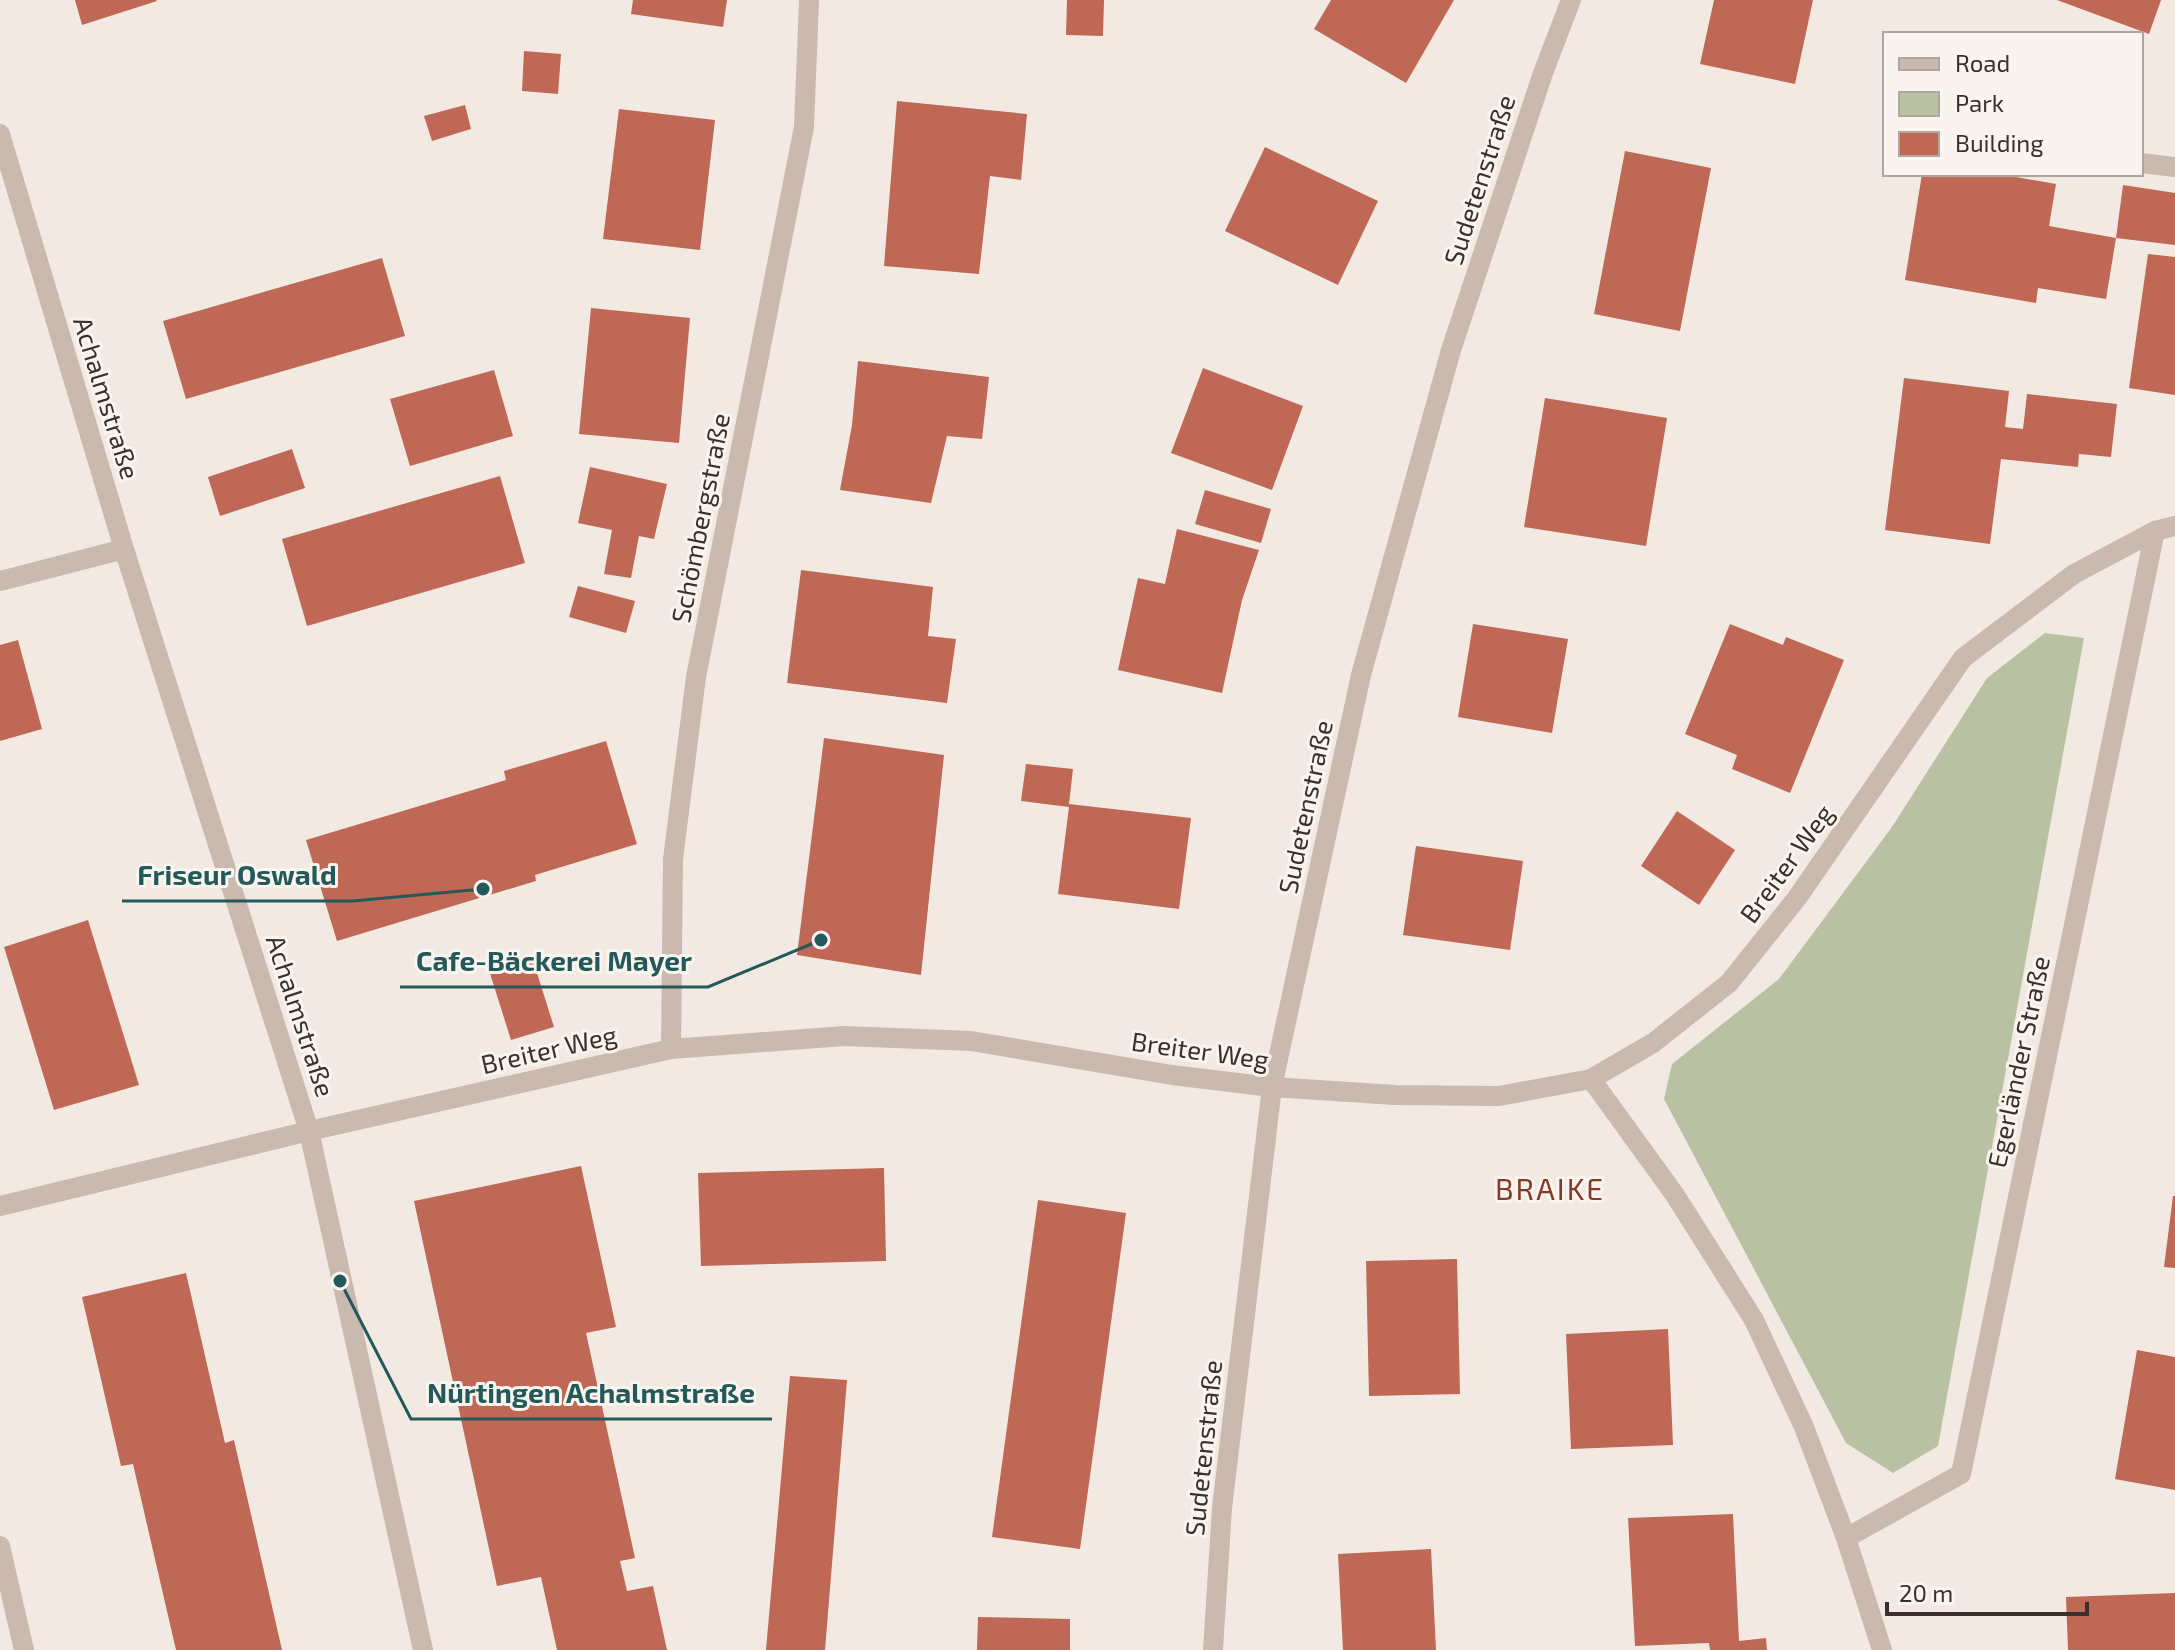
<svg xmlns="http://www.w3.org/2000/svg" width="2175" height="1650" font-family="'Exo 2',sans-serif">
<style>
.green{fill:#b9c1a3}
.building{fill:#be6855}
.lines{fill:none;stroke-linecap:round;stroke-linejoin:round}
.service{stroke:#cab9af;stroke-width:20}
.minor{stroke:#cab9af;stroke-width:20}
.labels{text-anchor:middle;stroke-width:6;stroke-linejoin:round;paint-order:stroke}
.street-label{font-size:26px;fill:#3a302c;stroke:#faf4ef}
.quarter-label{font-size:30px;letter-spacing:2px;fill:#833a2b;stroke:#faf4ef}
.leader{fill:none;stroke:#245959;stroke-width:3}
.callout-dot{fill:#245959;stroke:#faf4ef;stroke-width:3}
.callout-label{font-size:28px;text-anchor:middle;font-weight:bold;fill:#245959;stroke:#faf4ef;stroke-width:6;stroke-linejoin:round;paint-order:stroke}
</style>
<rect width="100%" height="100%" fill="#f2eae2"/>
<path class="green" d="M 2045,633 L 2084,638 L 1938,1446 L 1893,1473 L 1846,1443 L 1664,1099 L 1672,1064 L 1779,979 L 1892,827 L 1987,678 Z"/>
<g class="building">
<path d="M 75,0 L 156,0 L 157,1 L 82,25 Z"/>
<path d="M 633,0 L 727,0 L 723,27 L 631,14 Z"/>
<path d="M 1067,0 L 1104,0 L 1103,36 L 1066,35 Z"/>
<path d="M 1331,0 L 1454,0 L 1406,83 L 1314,29 Z"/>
<path d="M 1714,0 L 1813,0 L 1795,84 L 1700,64 Z"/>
<path d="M 2057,0 L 2161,0 L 2149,34 Z"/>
<path d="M 524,51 L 561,54 L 558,94 L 522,91 Z"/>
<path d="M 897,101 L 1027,114 L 1021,180 L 990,176 L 979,274 L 884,266 Z"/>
<path d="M 465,105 L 471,129 L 432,141 L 424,116 Z"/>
<path d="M 619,109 L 715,120 L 700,250 L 603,239 Z"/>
<path d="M 1265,147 L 1378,201 L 1338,285 L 1225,231 Z"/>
<path d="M 1625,151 L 1711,168 L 1680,331 L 1594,314 Z"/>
<path d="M 1922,174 L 1999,174 L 2056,184 L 2049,226 L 2116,238 L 2106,299 L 2038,288 L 2036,303 L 1905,280 Z"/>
<path d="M 2123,185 L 2175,193 L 2175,245 L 2116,238 Z"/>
<path d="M 2148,254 L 2175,257 L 2175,395 L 2129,388 Z"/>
<path d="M 382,258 L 405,336 L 186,399 L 163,321 Z"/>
<path d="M 591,308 L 690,318 L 679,443 L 579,434 Z"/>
<path d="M 858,361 L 989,377 L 982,439 L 947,436 L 931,503 L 840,490 L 852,425 Z"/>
<path d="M 1203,368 L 1303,406 L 1272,490 L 1171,453 Z"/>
<path d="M 494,370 L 513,436 L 410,466 L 390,399 Z"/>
<path d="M 1904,378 L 2009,391 L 2005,427 L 2023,429 L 2027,394 L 2117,404 L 2111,457 L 2079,454 L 2078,467 L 2001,459 L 1990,544 L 1885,530 Z"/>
<path d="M 1545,398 L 1667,418 L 1646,546 L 1524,527 Z"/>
<path d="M 292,449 L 305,488 L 220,516 L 208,477 Z"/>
<path d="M 590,467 L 667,484 L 654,539 L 639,536 L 631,578 L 604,574 L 612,530 L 578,523 Z"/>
<path d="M 500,476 L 525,563 L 307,626 L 282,539 Z"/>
<path d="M 1205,490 L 1271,509 L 1261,543 L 1195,524 Z"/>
<path d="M 1177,529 L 1259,550 L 1242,600 L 1222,693 L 1118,670 L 1138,578 L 1165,584 Z"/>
<path d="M 801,570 L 933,587 L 928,636 L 956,639 L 947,703 L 787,683 Z"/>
<path d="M 578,586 L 635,601 L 626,633 L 569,617 Z"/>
<path d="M 1473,624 L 1568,639 L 1552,733 L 1458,717 Z"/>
<path d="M 1730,624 L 1783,645 L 1786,637 L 1844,660 L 1790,793 L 1732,769 L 1737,755 L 1685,734 Z"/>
<path d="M 18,640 L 42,729 L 0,741 L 0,645 Z"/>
<path d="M 824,738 L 944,755 L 921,975 L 797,955 Z"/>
<path d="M 606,741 L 637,844 L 535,875 L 536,881 L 337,941 L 306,840 L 506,780 L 504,771 Z"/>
<path d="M 1026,764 L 1073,769 L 1069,804 L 1191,818 L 1179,909 L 1058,894 L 1069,807 L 1021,801 Z"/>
<path d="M 1677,811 L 1735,850 L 1699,905 L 1641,866 Z"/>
<path d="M 1416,846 L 1523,861 L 1510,950 L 1403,935 Z"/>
<path d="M 88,920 L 139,1085 L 54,1110 L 4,947 Z"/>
<path d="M 531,954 L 554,1027 L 511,1040 L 488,967 Z"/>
<path d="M 581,1166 L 616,1327 L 586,1333 L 635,1558 L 620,1561 L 627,1591 L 653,1586 L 667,1650 L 557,1650 L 541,1577 L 497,1586 L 414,1201 Z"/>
<path d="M 884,1168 L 886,1261 L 701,1266 L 698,1173 Z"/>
<path d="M 2173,1196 L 2175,1196 L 2175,1268 L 2164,1267 Z"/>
<path d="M 1038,1200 L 1126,1213 L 1080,1549 L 992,1537 Z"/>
<path d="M 1457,1259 L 1460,1394 L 1369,1396 L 1366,1261 Z"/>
<path d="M 186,1273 L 225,1443 L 234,1440 L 282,1650 L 176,1650 L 133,1464 L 121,1466 L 82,1297 Z"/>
<path d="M 1668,1329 L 1673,1445 L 1571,1449 L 1566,1334 Z"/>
<path d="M 2137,1350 L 2175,1357 L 2175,1490 L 2115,1479 Z"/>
<path d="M 790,1376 L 847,1380 L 825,1650 L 766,1650 Z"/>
<path d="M 1733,1514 L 1739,1641 L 1766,1638 L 1767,1650 L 1710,1650 L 1709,1643 L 1635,1646 L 1628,1518 Z"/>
<path d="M 1431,1549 L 1436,1650 L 1343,1650 L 1338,1554 Z"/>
<path d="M 2175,1593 L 2175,1650 L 2068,1650 L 2066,1597 Z"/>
<path d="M 978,1617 L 1070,1619 L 1070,1650 L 977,1650 Z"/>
</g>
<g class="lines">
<g class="service">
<path d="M 2141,163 L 2175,167"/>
<path d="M 1846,1538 L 1961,1474 L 2155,531"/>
<path d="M 0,1546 L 24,1650"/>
</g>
<g class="minor">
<path d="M 0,134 L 124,549 L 309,1131 L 423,1650"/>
<path d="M 0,581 L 124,549"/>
<path d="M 671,1049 L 673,859 L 696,677 L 804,127 L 809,0"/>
<path d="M 1591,1079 L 1675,1195 L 1754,1320 L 1804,1427 L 1846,1538 L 1882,1650"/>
<path d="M 0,1206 L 309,1131 L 671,1049 L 844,1036 L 971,1041 L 1172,1075 L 1272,1087 L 1395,1095 L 1499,1096 L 1591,1079 L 1653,1043 L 1729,983 L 1797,898 L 1963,658 L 2074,574 L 2155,531 L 2175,526"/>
<path d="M 1213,1650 L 1222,1508 L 1272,1087 L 1361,675 L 1451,350 L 1543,73 L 1571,0"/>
</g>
</g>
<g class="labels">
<g class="street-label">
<text transform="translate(1480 180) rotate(-72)" y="9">Sudetenstraße</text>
<text transform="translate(106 398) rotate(73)" y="9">Achalmstraße</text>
<text transform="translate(701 518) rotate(-79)" y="9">Schömbergstraße</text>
<text transform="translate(1306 807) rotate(-78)" y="9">Sudetenstraße</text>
<text transform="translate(1787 864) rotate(-54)" y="9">Breiter Weg</text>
<text transform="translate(300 1016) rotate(72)" y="9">Achalmstraße</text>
<text transform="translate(549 1050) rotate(-13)" y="9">Breiter Weg</text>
<text transform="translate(1200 1051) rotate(8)" y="9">Breiter Weg</text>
<text transform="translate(2019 1062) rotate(-78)" y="9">Egerländer Straße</text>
<text transform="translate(1204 1448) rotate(-84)" y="9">Sudetenstraße</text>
</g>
<g class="quarter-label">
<text x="1550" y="1200">BRAIKE</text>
</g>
</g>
<path class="leader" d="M483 889L353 901H122M821 940L708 987H400M340 1281L411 1419H772"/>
<g class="callout-dot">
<circle cx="483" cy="889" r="8"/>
<circle cx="821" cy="940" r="8"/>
<circle cx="340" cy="1281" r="8"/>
</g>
<g class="callout-label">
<text x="237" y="885">Friseur Oswald</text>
<text x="554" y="971">Cafe-Bäckerei Mayer</text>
<text x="591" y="1403">Nürtingen Achalmstraße</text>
</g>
<rect x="1883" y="32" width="260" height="144" fill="#faf4ef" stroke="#ada6a1" stroke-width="2"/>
<rect x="1899" y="58" width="40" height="12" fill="#cab9af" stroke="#ada6a1" stroke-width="2"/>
<text x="1955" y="72" font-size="24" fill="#3a302c">Road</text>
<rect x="1899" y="92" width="40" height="24" fill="#b9c1a3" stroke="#ada6a1" stroke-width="2"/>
<text x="1955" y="112" font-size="24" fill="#3a302c">Park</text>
<rect x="1899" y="132" width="40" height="24" fill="#be6855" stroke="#ada6a1" stroke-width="2"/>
<text x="1955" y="152" font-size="24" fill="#3a302c">Building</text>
<path d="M1887 1602v12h200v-12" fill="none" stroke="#3a302c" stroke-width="4"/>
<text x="1899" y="1602" font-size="24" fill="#3a302c" stroke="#faf4ef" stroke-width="6" paint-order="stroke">20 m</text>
</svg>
